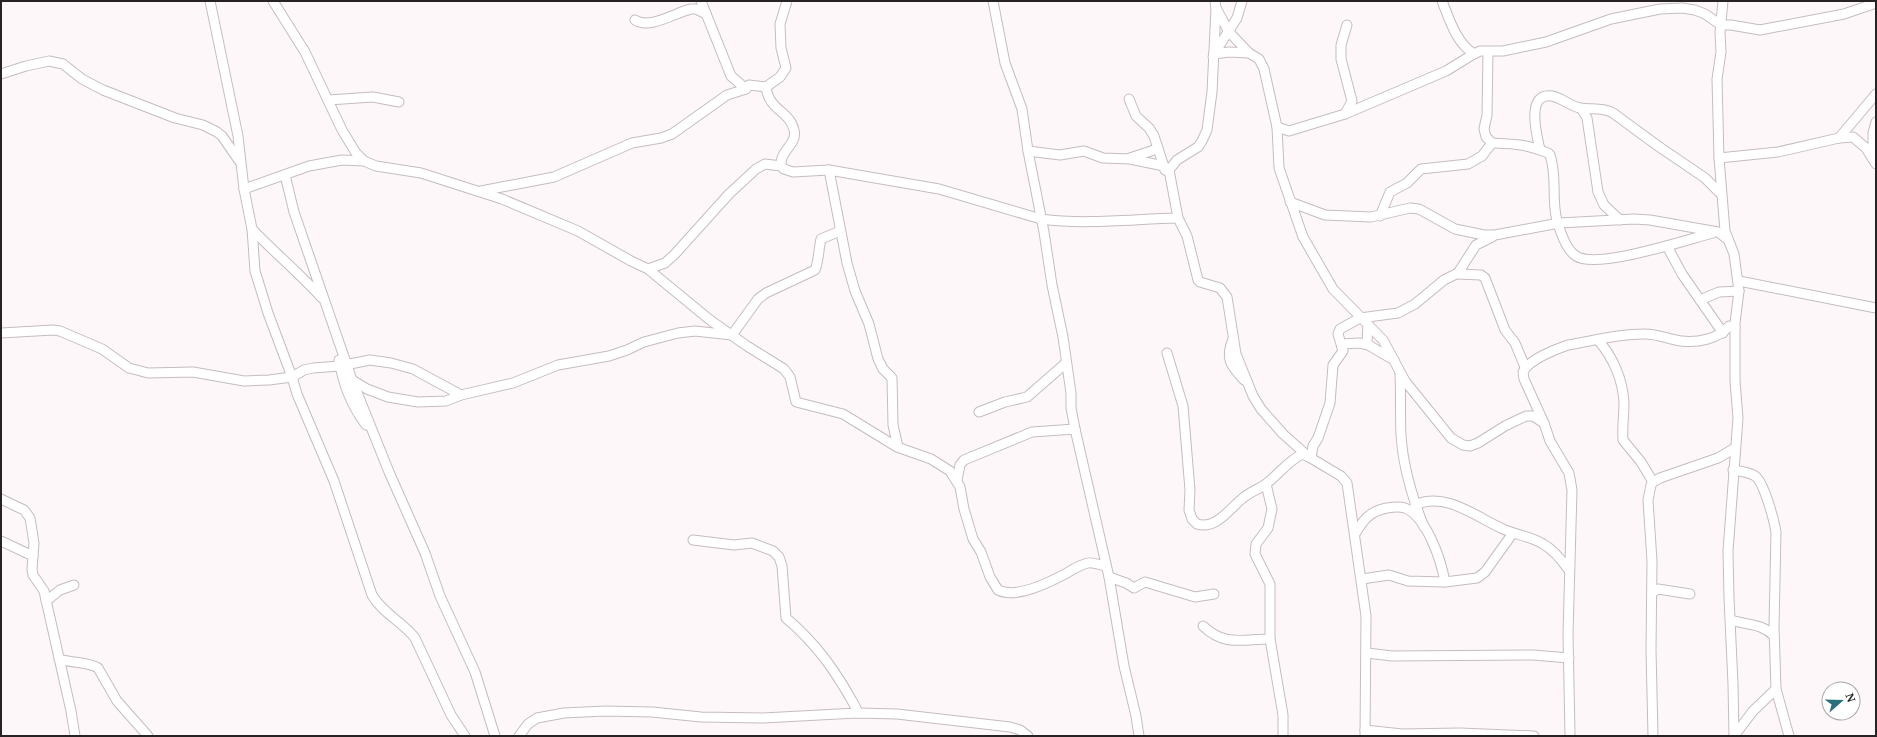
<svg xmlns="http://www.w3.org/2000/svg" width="1877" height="737" font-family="'Noto Serif',serif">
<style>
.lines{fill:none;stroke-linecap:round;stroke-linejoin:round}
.minor-casing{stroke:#c6bcbe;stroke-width:11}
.minor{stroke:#fff;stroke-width:9}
</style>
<rect width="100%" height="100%" fill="#fef7f9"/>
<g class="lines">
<g class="minor-casing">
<g id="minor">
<path d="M 210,1 L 238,136 L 244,189 L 252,229 L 255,271 L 268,313 L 292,377 L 297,394 L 334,481 L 372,595 C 382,613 403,622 415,638 L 451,715 L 465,736"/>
<path d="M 273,1 L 305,52 L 342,130 L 356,153 L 364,161 L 376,166 L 421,173 L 502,199 L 578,231 L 631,261 L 648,269 L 710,320 L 747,346 L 784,369 L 790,377 L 796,402 L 843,414 L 897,447 L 931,459 L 950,471 L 960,487 L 964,509 L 973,539 L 981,552 L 990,577 L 998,590 C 1016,599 1048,583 1065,574 C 1072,570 1079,565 1088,563 C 1093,562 1100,565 1106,566"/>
<path d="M 701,1 L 731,76 L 746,89"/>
<path d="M 993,1 L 1005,63 L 1022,109 L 1028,151 L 1044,232 L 1052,285 L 1063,337 L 1071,393 L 1071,408 L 1075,429 L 1109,577 L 1124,666 L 1136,716 L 1139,736"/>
<path d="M 1215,1 L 1216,8 L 1212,92 L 1207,130 L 1202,141 L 1198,147 L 1177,160 L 1169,170 L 1178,218 L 1187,236 L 1198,280 L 1200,282 L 1220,288 L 1227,297 L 1236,354 L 1253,396 L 1261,409 L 1283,434 L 1309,457 L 1341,476 L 1347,483 L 1366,616 L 1365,736"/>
<path d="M 1442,1 C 1450,21 1456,42 1474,54"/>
<path d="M 1723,1 L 1720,32 L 1721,52 L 1717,79 L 1719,158 L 1725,231 L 1734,254 L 1739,291 L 1735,323 L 1735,381 L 1738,418 L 1728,551 L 1729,598 L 1733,684 L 1734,736"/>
<path d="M 1216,8 L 1229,32 L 1249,53 L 1259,59 L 1264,69 L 1277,127 L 1279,168 L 1303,237 L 1333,289 L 1383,340 L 1405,381 L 1451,438 L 1463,445 L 1470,446 L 1478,443 L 1505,426 L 1526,416 L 1533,416 L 1544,423"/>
<path d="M 635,20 C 650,30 676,12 691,9 L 696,9 L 706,14"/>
<path d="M 1488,52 L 1487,115 L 1484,129 L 1486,137 L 1492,143 C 1516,144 1525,144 1548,153 L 1550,155 C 1557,175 1552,196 1556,216 C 1559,228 1565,249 1576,256 C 1597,270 1688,239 1713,233"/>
<path d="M 1214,54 L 1237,18 L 1242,1"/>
<path d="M 1213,57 L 1214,54 L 1229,52 L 1249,53"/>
<path d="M 1,74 L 26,66 L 49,61 L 63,64 L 82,79 L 103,90 L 175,118 L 203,125 L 217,132 L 222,136 L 240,162"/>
<path d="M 766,87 C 769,111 790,111 794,130 C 798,144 779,151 781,166 L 784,169 L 793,172 L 829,170 L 939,189 L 1041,219 C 1086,225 1133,219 1178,218"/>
<path d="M 766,87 L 780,77 L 786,68 L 781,48 L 780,24 L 787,1"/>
<path d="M 1129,99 L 1136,116 L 1149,128 L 1154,136 L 1165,170"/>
<path d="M 328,100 L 373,97 L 399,102"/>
<path d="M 1581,108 L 1587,118 L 1598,192 L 1604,205 L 1620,220"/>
<path d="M 1345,114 L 1352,101 L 1341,59 L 1341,45 L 1347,25"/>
<path d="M 1277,127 L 1289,131 L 1345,114 L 1446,71 L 1472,55 L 1480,51 L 1503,51 L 1546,42 L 1611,19 L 1660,9 L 1682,8 L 1695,10 L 1705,14 L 1721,25 L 1731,25 L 1760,30 L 1844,14 L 1876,3"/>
<path d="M 1839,138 L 1876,94"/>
<path d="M 1540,150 C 1537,136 1525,92 1552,96 C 1562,98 1570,106 1580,108 C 1592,110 1602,107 1613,113 L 1658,146 L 1705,178 L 1721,194"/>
<path d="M 1028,151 L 1060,155 L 1084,151 L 1103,158 L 1130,159 L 1164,166"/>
<path d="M 1873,157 L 1873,133 L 1876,122"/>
<path d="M 1130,158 L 1157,149"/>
<path d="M 1719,158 L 1778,152 L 1839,138 L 1853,137 L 1866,148 L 1876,164"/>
<path d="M 829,170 L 847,263 L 855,291 L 869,324 L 878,359 L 883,369 L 892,378 L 893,425 L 898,447"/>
<path d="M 285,175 L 294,212 L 352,380 L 389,472 L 425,553 L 440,596 L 475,672 L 495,736"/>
<path d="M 244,189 L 309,166 L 342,160 L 364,161"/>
<path d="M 481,191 L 554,177 L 632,143 L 661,138 L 672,134 L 727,95 L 746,89 L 749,85 L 766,87"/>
<path d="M 1290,202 L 1325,215 L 1371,217 L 1410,208 L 1419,209 L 1455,229 L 1484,235 L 1495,235 L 1559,223 L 1634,219 L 1650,220 L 1718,232 L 1727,239"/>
<path d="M 1380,216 L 1390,192 L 1407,183 L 1421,169 L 1468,164 L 1482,156 L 1492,143"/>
<path d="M 252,229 C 275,253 300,274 322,298"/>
<path d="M 1667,246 L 1682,274 L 1723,333"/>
<path d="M 648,269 L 665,263 L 674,255 L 729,194 L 756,169 L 765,164 L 781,166"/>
<path d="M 1457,274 L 1481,275 L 1485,278 L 1505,330 L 1515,343 L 1525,367"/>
<path d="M 1739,281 L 1876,308"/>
<path d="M 1700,300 L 1719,292 L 1739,291"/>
<path d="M 1368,324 L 1367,342 L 1370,346 L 1394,360"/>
<path d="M 1,333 L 53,330 L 60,331 L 102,349 L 129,368 L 148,373 L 193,372 L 244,381 L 269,380 L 292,377 L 304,370 L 313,368 L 340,366 L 370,360 L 391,363 L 413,369 L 461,395"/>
<path d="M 1233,339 C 1225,358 1230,365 1244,380"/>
<path d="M 1598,340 C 1613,357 1623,380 1624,403 C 1624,415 1622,428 1623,440 L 1641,462 L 1653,482"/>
<path d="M 1342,344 L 1359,343 L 1369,345"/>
<path d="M 1167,353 L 1183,406 L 1190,490 L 1189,510 L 1192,519 L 1197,524 C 1216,530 1229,509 1243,498 C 1250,492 1259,489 1266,484 C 1279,474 1287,462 1302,454 L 1309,457"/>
<path d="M 339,360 C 343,385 351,405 366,425"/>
<path d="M 1400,373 C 1401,394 1400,415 1401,435 C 1403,468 1412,497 1424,527"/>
<path d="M 352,380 L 367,389 L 388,397 L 418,402 L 446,401 L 461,395 L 513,383 L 558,365 L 609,356 L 627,350 L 644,342 L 678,333 L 695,331 L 732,335 L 758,299 L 766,293 L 815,270 C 818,265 819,247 821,239 L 840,231"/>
<path d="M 979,412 L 1005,402 L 1027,397 L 1066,363"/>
<path d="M 1311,458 L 1313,446 L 1318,438 L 1330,403 L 1333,365 L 1343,351 L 1338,334 L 1340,329 L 1360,318 L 1398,313 L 1415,304 L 1444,280 L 1458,273 L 1476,245 L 1492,237"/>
<path d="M 1733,470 C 1740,471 1749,472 1755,476 C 1764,482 1774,520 1776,532 L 1774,627 L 1776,689 L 1789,736"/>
<path d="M 957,480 L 960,465 L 964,460 L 1032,432 L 1075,429"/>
<path d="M 1266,484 L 1272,509 L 1268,528 L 1256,544 L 1255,554 L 1270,584 L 1270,639 L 1283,715 L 1283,736"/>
<path d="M 1,499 L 24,510 L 30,518 L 34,543 L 32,569 L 33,575 L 44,591 L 71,711 L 75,736"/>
<path d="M 1415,505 C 1446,491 1476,517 1503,529 C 1516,535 1530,536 1543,544 C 1554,550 1561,559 1568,569"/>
<path d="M 1355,534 C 1363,520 1370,511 1387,508 C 1393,507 1399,506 1405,508 C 1427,517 1441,560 1445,582"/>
<path d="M 693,540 L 734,545 L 752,543 L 773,551 L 779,557 L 782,566 L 786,618 C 817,644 837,673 856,708 L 857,713"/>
<path d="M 1,541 L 33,556"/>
<path d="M 1109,577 L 1126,583 L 1134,588 L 1145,582 L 1195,597 L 1214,594"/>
<path d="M 1362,579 L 1389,575 L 1408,581 L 1445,582 L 1477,578 L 1485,572 L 1513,533"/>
<path d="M 1652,593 L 1658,589 L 1690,594"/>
<path d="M 46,601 L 60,590 L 74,585"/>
<path d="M 1731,620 C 1746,625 1762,623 1774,636"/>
<path d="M 1203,626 C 1225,647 1243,639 1270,639"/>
<path d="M 1367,653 L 1392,656 L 1533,655 L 1569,658"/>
<path d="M 59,659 C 71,663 90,662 98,668 L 117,701 L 148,736"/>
<path d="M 1365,730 L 1402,734 L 1460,733 L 1534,736"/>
<path d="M 519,736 L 528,724 L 537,718 L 564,713 L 605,711 L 652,712 L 701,717 L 763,718 L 857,713 L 897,714 L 1010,727 L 1020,730 L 1028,736"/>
<path d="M 1570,736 L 1568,634 L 1572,490 L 1569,473 L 1550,441 L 1544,423 L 1524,379 L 1523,372 C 1528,360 1556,349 1568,345 C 1592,341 1617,334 1642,334 C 1657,333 1667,339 1681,341 C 1697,343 1719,339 1729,326 L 1735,328"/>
<path d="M 1653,736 L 1651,650 L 1652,561 L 1648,500 L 1651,485 L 1653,482 L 1660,478 L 1718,458 L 1735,448"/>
<path d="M 1734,736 L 1753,711 L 1776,689"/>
</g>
</g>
<use href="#minor" class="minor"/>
</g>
<rect width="1877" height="737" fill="none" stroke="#272324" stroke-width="4"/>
<g transform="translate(1841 701) rotate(70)"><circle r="19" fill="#ffffff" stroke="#a9a7a7"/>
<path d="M0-3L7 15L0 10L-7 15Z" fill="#29707c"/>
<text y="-6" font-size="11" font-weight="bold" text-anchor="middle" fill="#272324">N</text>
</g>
</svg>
